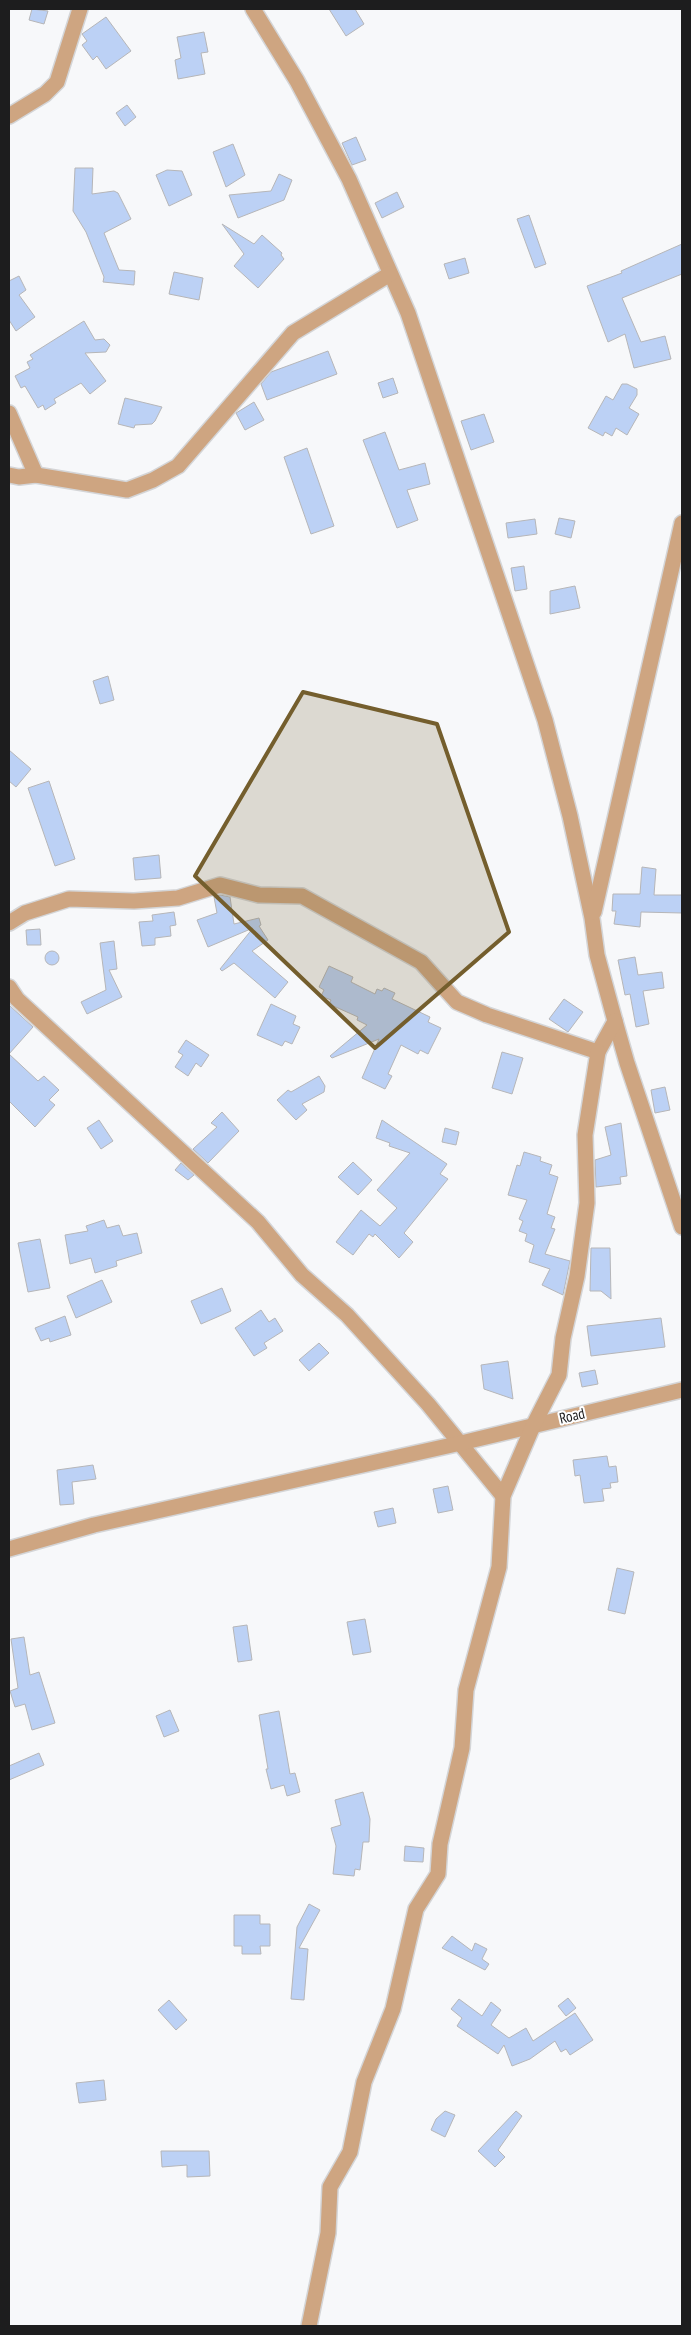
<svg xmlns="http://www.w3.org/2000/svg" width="691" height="2335" font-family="'PT Sans Narrow',sans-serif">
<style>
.building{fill:#bcd1f5;stroke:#b6b6b8}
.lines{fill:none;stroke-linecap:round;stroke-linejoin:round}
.street-casing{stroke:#d4d5d7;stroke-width:18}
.street{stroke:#cea581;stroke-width:15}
.marked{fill:#745e2d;fill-opacity:0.2;stroke:#745e2d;stroke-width:4;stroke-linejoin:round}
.labels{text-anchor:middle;stroke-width:4;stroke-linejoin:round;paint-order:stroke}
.street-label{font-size:15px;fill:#1d1d1e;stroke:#fff}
</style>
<rect width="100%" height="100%" fill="#f7f8fa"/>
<g class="building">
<path d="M 32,9 L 48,11 L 44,24 L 29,20 Z"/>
<path d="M 329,9 L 355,9 L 364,24 L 346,36 Z"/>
<path d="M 106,17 L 131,51 L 106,69 L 97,56 L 93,60 L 82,45 L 87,41 L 82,34 Z"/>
<path d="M 204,32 L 208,52 L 201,53 L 205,74 L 178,79 L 175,60 L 181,58 L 177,37 Z"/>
<path d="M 127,105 L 136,117 L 125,126 L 116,113 Z"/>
<path d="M 356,137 L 366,160 L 352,165 L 342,143 Z"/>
<path d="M 233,144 L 245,175 L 226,187 L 213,152 Z"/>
<path d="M 75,168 L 93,168 L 92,194 L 114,191 L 118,193 L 131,219 L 104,233 L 119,270 L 135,271 L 134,285 L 103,282 L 104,277 L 86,232 L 73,211 Z"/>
<path d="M 167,170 L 182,171 L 192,195 L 169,206 L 156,175 Z"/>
<path d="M 279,174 L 292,180 L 284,200 L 238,218 L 229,195 L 271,191 Z"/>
<path d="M 397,192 L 404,207 L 382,218 L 375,203 Z"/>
<path d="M 529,215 L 546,264 L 535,268 L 517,219 Z"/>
<path d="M 222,224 L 254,244 L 262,235 L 282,253 L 281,255 L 284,259 L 258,288 L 234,266 L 244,254 Z"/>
<path d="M 682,244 L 682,274 L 622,298 L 641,342 L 665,336 L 671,359 L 634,368 L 625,334 L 608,342 L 587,286 L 622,273 L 621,271 Z"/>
<path d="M 465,258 L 469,273 L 449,279 L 444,264 Z"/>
<path d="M 174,272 L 203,278 L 199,300 L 169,294 Z"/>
<path d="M 19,276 L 26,290 L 19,295 L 35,317 L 16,331 L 9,320 L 9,281 Z"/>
<path d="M 84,321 L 95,340 L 104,339 L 110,345 L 106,352 L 85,353 L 106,381 L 90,394 L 81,383 L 54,399 L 56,403 L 45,410 L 43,405 L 38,408 L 25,386 L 21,388 L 15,376 L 30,368 L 27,362 L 33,359 L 30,355 Z"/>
<path d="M 328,351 L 337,374 L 267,400 L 261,384 L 271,372 Z"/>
<path d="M 393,378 L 398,393 L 383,398 L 378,383 Z"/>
<path d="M 622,384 L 627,384 L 637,389 L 637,395 L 629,408 L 639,414 L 627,435 L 616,428 L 612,436 L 605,432 L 603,436 L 588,428 L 606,396 L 613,400 Z"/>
<path d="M 125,398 L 162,407 L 155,421 L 152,424 L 135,425 L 134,428 L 118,424 Z"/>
<path d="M 254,402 L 264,420 L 245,430 L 236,413 Z"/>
<path d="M 484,414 L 494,442 L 471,450 L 461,421 Z"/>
<path d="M 385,432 L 399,470 L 425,463 L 430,484 L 407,490 L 418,520 L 397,528 L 363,440 Z"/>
<path d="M 307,448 L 334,526 L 311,534 L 284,457 Z"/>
<path d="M 559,518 L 575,521 L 571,538 L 555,534 Z"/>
<path d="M 535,519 L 537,534 L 508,538 L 506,523 Z"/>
<path d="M 524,566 L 527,589 L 515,591 L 511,568 Z"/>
<path d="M 575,586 L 580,608 L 550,614 L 550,591 Z"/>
<path d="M 108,676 L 114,700 L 100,704 L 93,681 Z"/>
<path d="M 9,750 L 31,769 L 16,787 L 9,781 Z"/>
<path d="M 49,781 L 75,859 L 55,866 L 28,788 Z"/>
<path d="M 159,855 L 161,878 L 135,880 L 133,858 Z"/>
<path d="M 642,867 L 656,869 L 654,895 L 682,895 L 682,913 L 641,912 L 640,927 L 614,924 L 616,911 L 612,911 L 613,894 L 640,894 Z"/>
<path d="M 220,895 L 230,897 L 234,924 L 259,918 L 261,925 L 259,926 L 268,940 L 252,951 L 288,982 L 275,998 L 234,963 L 222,971 L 220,969 L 253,928 L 208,947 L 197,920 L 217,913 L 214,897 Z"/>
<path d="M 174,912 L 176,925 L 170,926 L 171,936 L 155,938 L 155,945 L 142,946 L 139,922 L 153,921 L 152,915 Z"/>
<path d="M 40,929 L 41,945 L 27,945 L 26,930 Z"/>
<path d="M 114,941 L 117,969 L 109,970 L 122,997 L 87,1014 L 81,1002 L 106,990 L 100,943 Z"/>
<circle cx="52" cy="958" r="7"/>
<path d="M 635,957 L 638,975 L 662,972 L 664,988 L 643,991 L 649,1024 L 636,1027 L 630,994 L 625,995 L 618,960 Z"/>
<path d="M 329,966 L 353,977 L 351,982 L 375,994 L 377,989 L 382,991 L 384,988 L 395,993 L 392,999 L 430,1017 L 428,1022 L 441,1028 L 428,1054 L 420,1050 L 418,1054 L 401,1045 L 388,1074 L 392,1076 L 385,1089 L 362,1078 L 379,1039 L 332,1058 L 330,1056 L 367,1025 L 357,1020 L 358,1017 L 329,1004 L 331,1000 L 321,996 L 324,990 L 319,987 Z"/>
<path d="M 564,999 L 583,1012 L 568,1032 L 549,1019 Z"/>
<path d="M 271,1004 L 296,1016 L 293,1024 L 300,1027 L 292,1044 L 285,1041 L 282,1046 L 257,1035 Z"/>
<path d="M 9,1005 L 33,1027 L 9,1054 Z"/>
<path d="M 186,1040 L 209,1055 L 201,1067 L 196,1063 L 188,1076 L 175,1067 L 183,1055 L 178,1052 Z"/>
<path d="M 502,1052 L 523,1058 L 512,1094 L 492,1088 Z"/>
<path d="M 9,1054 L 38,1081 L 44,1076 L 59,1090 L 49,1100 L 55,1105 L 35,1127 L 9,1101 Z"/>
<path d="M 319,1076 L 325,1086 L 324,1092 L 302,1104 L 307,1110 L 296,1120 L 277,1100 L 288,1090 L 291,1092 Z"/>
<path d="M 665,1087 L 670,1110 L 655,1113 L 651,1090 Z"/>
<path d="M 222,1112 L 239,1131 L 208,1163 L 193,1149 L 217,1127 L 211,1123 Z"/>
<path d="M 99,1120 L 113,1141 L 101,1149 L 87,1128 Z"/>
<path d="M 382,1120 L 447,1164 L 440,1174 L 448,1179 L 404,1233 L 413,1242 L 399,1258 L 375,1234 L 373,1237 L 369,1234 L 353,1255 L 336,1242 L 361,1210 L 380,1226 L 397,1208 L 377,1190 L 410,1153 L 389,1146 L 390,1143 L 376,1138 Z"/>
<path d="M 621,1123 L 627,1176 L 620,1177 L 621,1184 L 596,1187 L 595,1160 L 611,1155 L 605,1127 Z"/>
<path d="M 445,1128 L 459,1132 L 456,1145 L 442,1142 Z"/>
<path d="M 524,1152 L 541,1157 L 540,1161 L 552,1165 L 549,1174 L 558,1177 L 547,1214 L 555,1217 L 551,1228 L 555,1229 L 545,1254 L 570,1261 L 563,1295 L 542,1285 L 550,1269 L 529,1262 L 534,1245 L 525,1241 L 527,1234 L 519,1231 L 523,1221 L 519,1219 L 527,1200 L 508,1195 L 517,1165 L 520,1166 Z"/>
<path d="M 353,1162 L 372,1180 L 358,1195 L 338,1177 Z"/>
<path d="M 181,1163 L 194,1175 L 188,1180 L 175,1170 Z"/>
<path d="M 104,1220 L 107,1228 L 119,1225 L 123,1236 L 137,1233 L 142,1253 L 116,1261 L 117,1266 L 95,1273 L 91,1258 L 70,1264 L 65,1235 L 88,1231 L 86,1226 Z"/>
<path d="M 40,1239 L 50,1288 L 28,1292 L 18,1243 Z"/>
<path d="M 591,1248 L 610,1248 L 611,1299 L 601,1291 L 590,1291 Z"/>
<path d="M 102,1280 L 112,1302 L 76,1318 L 67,1296 Z"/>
<path d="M 222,1288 L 231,1311 L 201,1324 L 191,1301 Z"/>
<path d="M 261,1310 L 269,1322 L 275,1318 L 283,1331 L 264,1343 L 267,1348 L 254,1356 L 235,1328 Z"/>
<path d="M 65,1316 L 71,1335 L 50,1342 L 49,1338 L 41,1341 L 35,1328 Z"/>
<path d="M 661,1318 L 665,1347 L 591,1356 L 587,1326 Z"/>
<path d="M 319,1343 L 329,1353 L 309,1371 L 299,1360 Z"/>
<path d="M 508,1361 L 513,1399 L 484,1389 L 481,1365 Z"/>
<path d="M 595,1370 L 598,1384 L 582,1387 L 579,1373 Z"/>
<path d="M 607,1456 L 609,1467 L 616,1466 L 618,1482 L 610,1483 L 611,1488 L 602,1489 L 604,1501 L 584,1503 L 580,1475 L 575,1476 L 573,1460 Z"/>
<path d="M 93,1465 L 96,1479 L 72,1482 L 74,1504 L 60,1505 L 57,1470 Z"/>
<path d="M 448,1486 L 453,1510 L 438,1513 L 433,1489 Z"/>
<path d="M 393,1508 L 396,1523 L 378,1527 L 374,1512 Z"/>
<path d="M 617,1568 L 634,1572 L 625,1614 L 608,1610 Z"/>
<path d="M 365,1619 L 371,1652 L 353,1655 L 347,1622 Z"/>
<path d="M 247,1625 L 252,1660 L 238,1662 L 233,1627 Z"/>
<path d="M 24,1637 L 30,1675 L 39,1672 L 55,1723 L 32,1730 L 25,1704 L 15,1707 L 10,1691 L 18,1688 L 11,1639 Z"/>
<path d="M 170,1710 L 179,1731 L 164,1737 L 156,1716 Z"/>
<path d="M 279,1711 L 290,1774 L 295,1773 L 300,1792 L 287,1796 L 284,1785 L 271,1789 L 266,1769 L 268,1769 L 259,1715 Z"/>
<path d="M 39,1753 L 44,1765 L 9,1780 L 9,1766 Z"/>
<path d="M 363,1792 L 370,1819 L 369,1842 L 363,1842 L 360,1870 L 355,1869 L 354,1876 L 333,1874 L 336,1846 L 331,1828 L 341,1825 L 335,1800 Z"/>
<path d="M 405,1846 L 424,1848 L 423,1862 L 404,1861 Z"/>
<path d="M 309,1904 L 320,1910 L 299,1948 L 308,1949 L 304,2000 L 291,1999 L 297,1927 Z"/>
<path d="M 234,1915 L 260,1915 L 260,1924 L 270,1924 L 270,1946 L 260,1946 L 261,1954 L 242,1954 L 242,1946 L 234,1946 Z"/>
<path d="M 452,1936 L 472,1951 L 475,1943 L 487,1949 L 482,1959 L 489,1964 L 485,1970 L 442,1948 Z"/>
<path d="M 568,1998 L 576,2008 L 566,2016 L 558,2006 Z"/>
<path d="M 459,1999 L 482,2016 L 491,2002 L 501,2010 L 491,2025 L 509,2038 L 526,2028 L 533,2041 L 575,2013 L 593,2040 L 570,2055 L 566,2049 L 561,2052 L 555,2041 L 530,2059 L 512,2066 L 504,2045 L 498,2054 L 457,2026 L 462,2018 L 451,2009 Z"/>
<path d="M 169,2000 L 187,2020 L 176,2030 L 158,2010 Z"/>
<path d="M 104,2080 L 106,2100 L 79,2103 L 76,2083 Z"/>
<path d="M 445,2111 L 455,2115 L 445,2137 L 431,2130 L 436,2119 Z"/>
<path d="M 516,2111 L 522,2116 L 498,2150 L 505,2157 L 495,2167 L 478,2151 Z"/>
<path d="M 161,2151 L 209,2151 L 210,2176 L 187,2177 L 187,2165 L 162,2167 Z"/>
</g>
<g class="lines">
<g class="street-casing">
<g id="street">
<path d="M 253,9 L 297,81 L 349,179 L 408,313 L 545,720 L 570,816 L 592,918 L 597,955 L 615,1021 L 627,1063 L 682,1227"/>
<path d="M 9,116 L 45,94 L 57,82 L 80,9"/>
<path d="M 9,413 L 36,475"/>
<path d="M 9,475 L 19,477 L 36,475 L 127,490 L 153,480 L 178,466 L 293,333 L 390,274"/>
<path d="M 594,912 L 682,523"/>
<path d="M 9,923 L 25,913 L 69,899 L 134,901 L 178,898 L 220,885 L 259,895 L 302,896 L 421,962 L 457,1002 L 487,1015 L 598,1052 L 615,1021"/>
<path d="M 9,987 L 17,999 L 258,1222 L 302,1275 L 347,1315 L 428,1404 L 503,1496"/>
<path d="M 9,1549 L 94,1525 L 461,1443 L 682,1390"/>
<path d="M 309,2326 L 328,2233 L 330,2187 L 350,2152 L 364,2082 L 393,2009 L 416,1909 L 438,1874 L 440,1844 L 462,1748 L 466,1690 L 499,1567 L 503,1496 L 533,1426 L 559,1375 L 563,1338 L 577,1276 L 587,1203 L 585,1135 L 598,1052"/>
</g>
</g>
<use href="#street" class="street"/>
</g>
<path class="marked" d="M 303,692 L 437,724 L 509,932 L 375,1048 L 195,876 Z"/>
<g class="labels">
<g class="street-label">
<text transform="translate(572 1416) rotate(-13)" y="5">Road</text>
</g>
</g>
<rect width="691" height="2335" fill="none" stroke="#1d1d1e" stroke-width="20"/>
</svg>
